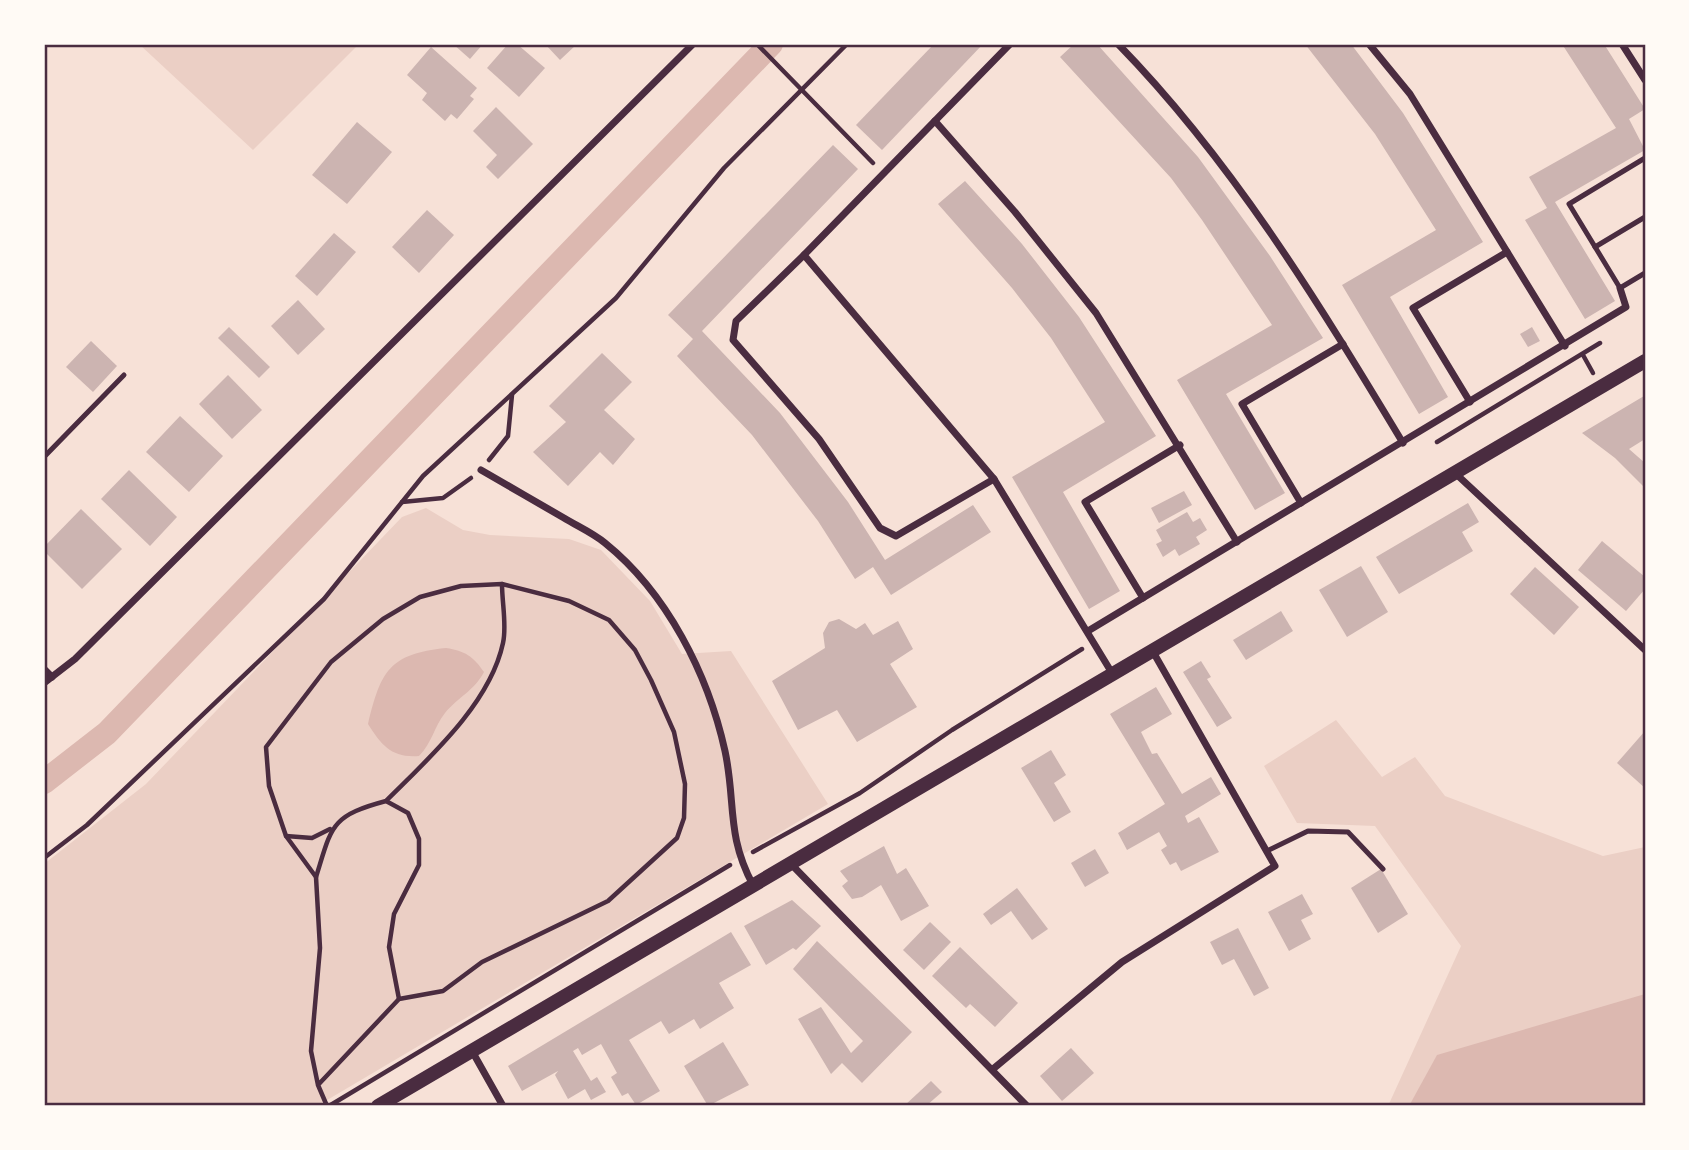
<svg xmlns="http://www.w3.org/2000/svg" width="1689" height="1150" font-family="'Public Sans',sans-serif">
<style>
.green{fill:#ebcfc5}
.water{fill:#dcb8b0}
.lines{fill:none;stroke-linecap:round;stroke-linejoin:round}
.canal{stroke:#dcb8b0;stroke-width:24}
.building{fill:#ccb4b1}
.path{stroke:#4a2c40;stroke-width:4.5}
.service{stroke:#4a2c40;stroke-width:5}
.minor{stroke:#4a2c40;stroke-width:7}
.secondary{stroke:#4a2c40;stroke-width:14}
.neatline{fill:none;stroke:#4a2c40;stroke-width:2.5}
</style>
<rect width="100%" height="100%" fill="#f7e1d7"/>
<g class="green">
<path d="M 139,44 L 359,44 L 253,150 Z"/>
<path d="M 426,508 L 463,530 L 490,535 L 569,539 L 601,550 L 650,601 L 682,654 L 731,651 L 828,804 L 317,1106 L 44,1106 L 44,864 L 146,784 L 402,517 Z"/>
<path d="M 1336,720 L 1382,777 L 1415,757 L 1445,796 L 1603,856 L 1645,847 L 1645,1106 L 1388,1106 L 1461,946 L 1375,826 L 1297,823 L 1264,766 Z"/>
</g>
<g class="water">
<path d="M 446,648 C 465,651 473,656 484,672 C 474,691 458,697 445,713 C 434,727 432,743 419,756 C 392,758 382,746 368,724 C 381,671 389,654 446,648 Z"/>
<path d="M 1645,994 L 1645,1106 L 1409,1106 L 1437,1055 Z"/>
</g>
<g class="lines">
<path class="canal" d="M 44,782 L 107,733 L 771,44"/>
</g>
<g class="building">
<path d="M 453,44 L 483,44 L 470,59 Z"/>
<path d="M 508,44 L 517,44 L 545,68 L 519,97 L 487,68 Z"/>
<path d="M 545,44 L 577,44 L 560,60 Z"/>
<path d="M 934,44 L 983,44 L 882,150 L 856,125 Z"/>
<path d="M 1074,44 L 1097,44 L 1198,157 L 1270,256 L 1323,338 L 1226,394 L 1285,493 L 1255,510 L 1177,380 L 1272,325 L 1202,220 L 1171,178 L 1060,57 Z"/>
<path d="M 1305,44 L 1351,44 L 1403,113 L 1483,242 L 1390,297 L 1448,397 L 1419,414 L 1342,285 L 1436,230 L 1375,134 Z"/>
<path d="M 1562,44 L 1604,44 L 1645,109 L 1629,119 L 1645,150 L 1555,202 L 1615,301 L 1585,319 L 1525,220 L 1547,208 L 1529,177 L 1616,128 Z"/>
<path d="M 431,47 L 477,88 L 470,96 L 474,99 L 457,119 L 451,114 L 445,121 L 422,100 L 427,93 L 407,75 Z"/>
<path d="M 496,107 L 533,144 L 498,179 L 486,167 L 497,155 L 473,131 Z"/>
<path d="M 357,122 L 392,152 L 347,204 L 312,175 Z"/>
<path d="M 833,145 L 858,169 L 702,331 L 780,413 L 848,502 L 885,560 L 973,505 L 991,532 L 891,595 L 873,567 L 855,579 L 818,521 L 752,435 L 677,356 L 693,339 L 668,315 Z"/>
<path d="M 965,181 L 1022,244 L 1079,317 L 1156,436 L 1063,492 L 1120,591 L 1089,609 L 1012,477 L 1105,422 L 1051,338 L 1012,288 L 938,204 Z"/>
<path d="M 427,210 L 454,235 L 419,273 L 392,247 Z"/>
<path d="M 334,233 L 356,252 L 317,296 L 295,276 Z"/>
<path d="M 298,300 L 325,329 L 298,355 L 271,326 Z"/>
<path d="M 229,327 L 270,367 L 259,378 L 218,338 Z"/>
<path d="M 1532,327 L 1540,341 L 1528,347 L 1520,334 Z"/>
<path d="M 91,341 L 117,366 L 93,392 L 66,367 Z"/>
<path d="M 602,353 L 632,382 L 604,410 L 635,439 L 613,465 L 600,452 L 568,486 L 533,452 L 566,422 L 549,406 Z"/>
<path d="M 228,375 L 262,410 L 232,439 L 199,404 Z"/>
<path d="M 1644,396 L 1645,439 L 1629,449 L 1645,463 L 1645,488 L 1615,458 L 1582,433 Z"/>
<path d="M 180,416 L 223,456 L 189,492 L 146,452 Z"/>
<path d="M 129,470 L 177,517 L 150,546 L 101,499 Z"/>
<path d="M 1184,491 L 1192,505 L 1159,523 L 1151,508 Z"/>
<path d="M 1468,503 L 1479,522 L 1462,532 L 1473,551 L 1399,594 L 1376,557 Z"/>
<path d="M 81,509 L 122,549 L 82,589 L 44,551 L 44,547 Z"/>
<path d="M 1187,512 L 1193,522 L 1200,518 L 1207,530 L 1196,537 L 1200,544 L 1179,556 L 1175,549 L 1163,557 L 1156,544 L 1162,541 L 1156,530 Z"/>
<path d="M 1602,541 L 1645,577 L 1645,589 L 1626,611 L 1578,570 Z"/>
<path d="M 1361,566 L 1388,612 L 1347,637 L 1319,590 Z"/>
<path d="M 1535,567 L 1579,607 L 1554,635 L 1510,594 Z"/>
<path d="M 1281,611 L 1293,631 L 1246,660 L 1233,640 Z"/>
<path d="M 839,619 L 856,629 L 865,623 L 873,635 L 898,621 L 913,649 L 890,664 L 917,707 L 857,742 L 837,710 L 798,730 L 772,681 L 825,648 L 823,633 L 829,622 Z"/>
<path d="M 1201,661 L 1211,677 L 1207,679 L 1232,718 L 1217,727 L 1183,672 Z"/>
<path d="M 1156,687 L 1172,714 L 1141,732 L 1152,754 L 1157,753 L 1182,794 L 1211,777 L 1221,794 L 1185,816 L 1188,823 L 1199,817 L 1219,852 L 1181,871 L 1176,862 L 1170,865 L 1161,850 L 1167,846 L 1159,832 L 1127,850 L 1118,833 L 1165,804 L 1110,714 Z"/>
<path d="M 1645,731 L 1645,788 L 1617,763 Z"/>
<path d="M 1051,750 L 1066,775 L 1054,783 L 1071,812 L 1054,822 L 1021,768 Z"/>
<path d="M 884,846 L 897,874 L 906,868 L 929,906 L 901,921 L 881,885 L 862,897 L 852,899 L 842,886 L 848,881 L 840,871 Z"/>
<path d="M 1095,849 L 1109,873 L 1085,887 L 1071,863 Z"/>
<path d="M 1381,869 L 1408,914 L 1378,933 L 1351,888 Z"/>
<path d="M 1017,888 L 1048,929 L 1032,940 L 1011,911 L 991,925 L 983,914 Z"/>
<path d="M 1302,894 L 1313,914 L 1301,920 L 1311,939 L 1289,951 L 1268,912 Z"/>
<path d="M 792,900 L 821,926 L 796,950 L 793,948 L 766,965 L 744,926 Z"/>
<path d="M 930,922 L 951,942 L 924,970 L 903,950 Z"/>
<path d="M 1238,928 L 1269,988 L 1254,996 L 1234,959 L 1222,965 L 1210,942 Z"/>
<path d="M 731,932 L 751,965 L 719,983 L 734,1008 L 700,1029 L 694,1019 L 669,1034 L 661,1021 L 629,1040 L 660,1091 L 636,1105 L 628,1093 L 622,1096 L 611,1077 L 617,1073 L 601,1044 L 582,1055 L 578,1048 L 573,1051 L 591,1081 L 597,1077 L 606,1092 L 591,1100 L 585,1089 L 568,1099 L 555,1075 L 558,1071 L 522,1091 L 508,1066 Z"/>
<path d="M 817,941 L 912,1032 L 862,1083 L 842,1063 L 831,1074 L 798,1019 L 821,1007 L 851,1053 L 863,1041 L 793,969 Z"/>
<path d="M 960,947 L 1018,1003 L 995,1027 L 970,1004 L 966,1008 L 932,976 Z"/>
<path d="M 723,1042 L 749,1085 L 708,1106 L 684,1066 Z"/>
<path d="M 1071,1048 L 1094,1073 L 1062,1101 L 1040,1076 Z"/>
<path d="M 931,1081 L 942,1092 L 926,1106 L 904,1106 Z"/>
</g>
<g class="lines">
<g class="path">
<path d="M 757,44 L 873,163"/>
<path d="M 1583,355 L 1593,373"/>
<path d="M 1437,442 L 1600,343"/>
<path d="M 489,460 L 508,436 L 512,395"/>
<path d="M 402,502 L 443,498 L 471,478"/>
<path d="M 386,801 C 429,758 490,704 503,643 C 507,626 502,603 502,584"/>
<path d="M 286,836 L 312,838 L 330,829"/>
<path d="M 753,852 L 860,793 L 952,730 L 1082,649"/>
<path d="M 44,858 L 87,825 L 324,599 L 423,476 L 616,298 L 724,168 L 847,44"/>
<path d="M 316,877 C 332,826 330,816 386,801 L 408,813 L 419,839 L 419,865 L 394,914 L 389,947 L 399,999"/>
<path d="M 318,1085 L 399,999 L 443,991 L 482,962 L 608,901 L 677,838 L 684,818 L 685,784 L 674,732 L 651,680 L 635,650 L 609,620 L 569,601 L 502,584 L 461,586 L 420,597 L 383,619 L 331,662 L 266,747 L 269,786 L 286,836 L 316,877 L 320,948 L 311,1051 L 318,1085 L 327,1106"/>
<path d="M 329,1106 L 730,865"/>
</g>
<g class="service">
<path d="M 1645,158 L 1569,204 L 1620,288 L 1645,273"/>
<path d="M 1595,247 L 1645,217"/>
<path d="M 44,457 L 124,375"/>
<path d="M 1267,851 L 1308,831 L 1348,832 L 1383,869"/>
</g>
<g class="minor">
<path d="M 1010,44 L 804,255 L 994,479 L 1112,673"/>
<path d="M 1118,44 C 1233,162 1318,302 1403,443"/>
<path d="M 1369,44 L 1410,94 L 1565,346"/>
<path d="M 1622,44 L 1645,80"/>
<path d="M 935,121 L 1015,212 L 1096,313 L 1237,542"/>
<path d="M 804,255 L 736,321 L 733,340 L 819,439 L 880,528 L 896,536 L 994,479"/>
<path d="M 1470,402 L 1413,308 L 1507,252"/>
<path d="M 481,470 C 509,486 536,502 564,518 C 577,526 593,533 605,543 C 667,593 708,674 725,751 C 736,802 726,835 753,885"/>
<path d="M 1455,473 L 1645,650"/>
<path d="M 1301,503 L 1242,404 L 1343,344"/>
<path d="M 1143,598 L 1085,502 L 1180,445"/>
<path d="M 1088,631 L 1626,307 L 1620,288"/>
<path d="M 44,669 L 52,677"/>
<path d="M 44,683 L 75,659 L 693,44"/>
<path d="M 791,864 L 1027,1106"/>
<path d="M 472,1051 L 503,1106"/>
<path d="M 993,1069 L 1122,962 L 1275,866 L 1152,650"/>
</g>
<path class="secondary" d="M 378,1106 L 1645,361"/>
</g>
<rect width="1689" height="1150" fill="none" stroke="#fffaf5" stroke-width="91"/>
<rect x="46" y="46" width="1598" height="1058" class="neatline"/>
</svg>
